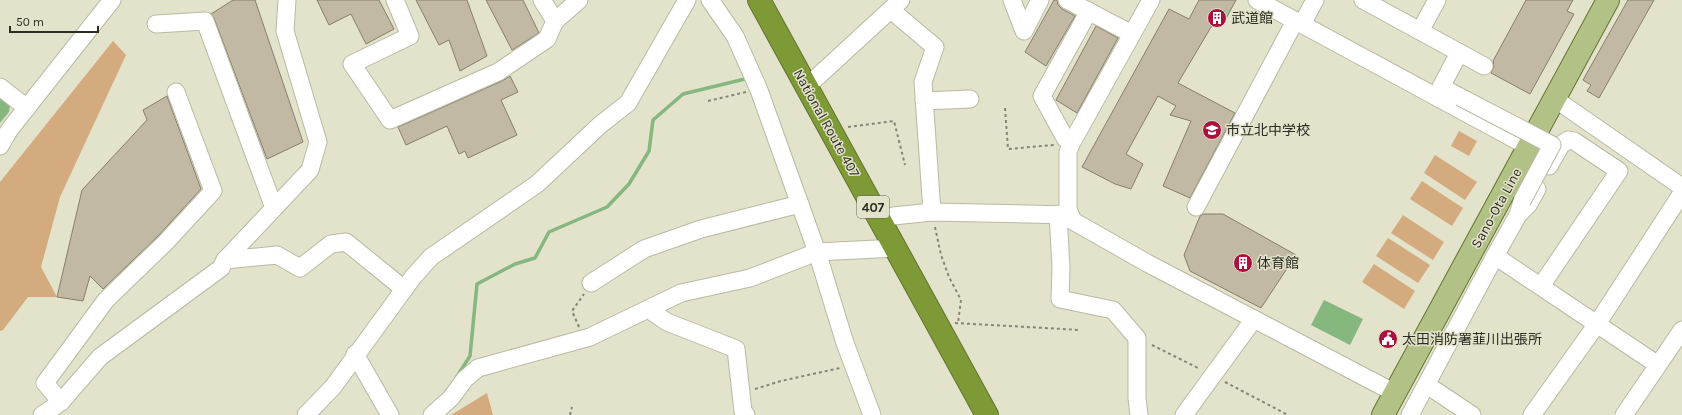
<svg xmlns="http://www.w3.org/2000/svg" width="1682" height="415" font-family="Karla,'Noto Sans JP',sans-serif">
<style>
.green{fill:#d4ab7f}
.water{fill:#85b77e}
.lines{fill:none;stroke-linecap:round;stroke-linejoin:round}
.stream{stroke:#85b77e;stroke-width:3.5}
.building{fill:#c2b9a4;stroke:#877e6b}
.minor-casing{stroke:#bab9a3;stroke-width:19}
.major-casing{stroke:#61742f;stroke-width:24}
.highway-casing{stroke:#61742f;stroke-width:24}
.path{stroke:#858575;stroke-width:2;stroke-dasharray:3 3;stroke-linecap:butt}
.minor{stroke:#fff;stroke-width:17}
.major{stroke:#b2c286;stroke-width:22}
.highway{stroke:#7e9a36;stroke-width:22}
.minor-bridge-casing{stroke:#bab9a3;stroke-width:19;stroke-linecap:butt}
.minor-bridge{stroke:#fff;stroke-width:17}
.labels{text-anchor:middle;stroke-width:3;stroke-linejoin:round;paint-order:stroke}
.shield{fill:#e3e2cb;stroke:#636355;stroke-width:1}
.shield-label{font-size:13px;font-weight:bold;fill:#2c2c23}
.poi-label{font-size:14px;fill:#2c2c23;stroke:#e3e2cb;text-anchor:start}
.street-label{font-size:14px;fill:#2c2c23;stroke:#e3e2cb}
</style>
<rect width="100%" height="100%" fill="#e3e2cb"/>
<g class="green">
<path d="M 113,41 L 126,55 L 60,197 L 41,267 L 57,297 L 28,297 L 3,330 L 0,331 L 0,182 Z"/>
<path d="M 1459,131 L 1477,141 L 1469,156 L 1451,146 Z"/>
<path d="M 1435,155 L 1477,182 L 1465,200 L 1424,173 Z"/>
<path d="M 1422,181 L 1463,208 L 1452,226 L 1410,199 Z"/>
<path d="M 1403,215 L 1444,242 L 1433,260 L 1391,233 Z"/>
<path d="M 1388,238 L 1430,265 L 1418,283 L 1376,256 Z"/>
<path d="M 1374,264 L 1415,291 L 1404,309 L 1362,282 Z"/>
<path d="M 487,393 L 493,415 L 451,415 Z"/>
</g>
<g class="water">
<path d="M 0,97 L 10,105 L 9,112 L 0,123 Z"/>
<path d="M 1324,300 L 1363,319 L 1350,345 L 1311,325 Z"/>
</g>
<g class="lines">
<path class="stream" d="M 456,378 L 470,356 L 477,284 L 515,264 L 535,258 L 549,232 L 607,207 L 629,184 L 649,151 L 653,120 L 683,94 L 749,78"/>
</g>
<g class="building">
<path d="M 233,0 L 255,0 L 303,142 L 267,159 L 214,18 L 211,14 Z"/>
<path d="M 317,0 L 379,0 L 394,29 L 366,44 L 351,14 L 329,25 Z"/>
<path d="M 416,0 L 467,0 L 487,56 L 460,71 L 449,40 L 439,45 Z"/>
<path d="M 486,0 L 523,0 L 539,33 L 512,50 Z"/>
<path d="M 1054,0 L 1057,0 L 1058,5 L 1062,9 L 1075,16 L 1046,66 L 1025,52 Z"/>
<path d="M 1199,0 L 1236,0 L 1222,26 L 1214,22 L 1178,83 L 1235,113 L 1190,198 L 1163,186 L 1191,121 L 1170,115 L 1176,106 L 1158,96 L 1126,154 L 1143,164 L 1131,189 L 1115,184 L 1082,167 L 1169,9 L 1189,19 Z"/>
<path d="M 1526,0 L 1573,0 L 1567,11 L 1574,14 L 1530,94 L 1491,73 L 1494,66 L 1493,61 Z"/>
<path d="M 1628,0 L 1654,0 L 1599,98 L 1587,91 L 1591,85 L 1583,80 Z"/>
<path d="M 1096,26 L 1118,38 L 1077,113 L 1056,100 Z"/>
<path d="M 510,76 L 518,92 L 501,100 L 517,135 L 468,158 L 465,151 L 459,154 L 447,126 L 406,145 L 398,127 L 502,81 Z"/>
<path d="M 167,96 L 201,189 L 159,235 L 103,289 L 90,276 L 83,301 L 57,297 L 82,190 L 147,120 L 143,110 Z"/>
<path d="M 1203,214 L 1223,214 L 1296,255 L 1261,308 L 1190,271 L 1184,255 L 1200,216 Z"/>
</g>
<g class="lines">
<g class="minor-casing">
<g id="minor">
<path d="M 395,0 L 410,36 L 352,64 L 390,120 L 498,72 L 547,39 L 555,21"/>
<path d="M 542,0 L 555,21 L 579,0"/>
<path d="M 710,0 L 735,36 L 759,90 L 817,252 L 845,343 L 872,415"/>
<path d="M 1012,0 L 1024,31 L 1040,0"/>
<path d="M 1067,0 L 1132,34"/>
<path d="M 1151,0 L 1071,144 L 1068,152 L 1068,209 L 1073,221 L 1147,263 L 1395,393"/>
<path d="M 1257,0 L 1529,147"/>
<path d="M 1363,0 L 1484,66"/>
<path d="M 891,10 L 935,47 L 923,82 L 932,212"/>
<path d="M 156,24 L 205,21 L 274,208"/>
<path d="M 1302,24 L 1315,0"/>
<path d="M 1420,31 L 1437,0"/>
<path d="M 1459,53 L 1441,87 L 1460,97"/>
<path d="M 806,85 L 815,79 L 901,0"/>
<path d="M 0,87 L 27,108"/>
<path d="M 1555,99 L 1682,187"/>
<path d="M 924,101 L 970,99"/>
<path d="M 1071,144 L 1065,138 L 1042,96 L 1089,11"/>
<path d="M 0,146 L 10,129 L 112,0"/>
<path d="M 1196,207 L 1295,21"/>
<path d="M 1058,214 L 1061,268 L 1060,299 L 1113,310 L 1137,338 L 1137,398 L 1139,415"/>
<path d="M 1518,215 L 1528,205 L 1537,189"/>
<path d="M 882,223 L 893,216 L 932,212 L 1070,215"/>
<path d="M 1495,256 L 1658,365"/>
<path d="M 225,260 L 277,255 L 300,268 L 331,244 L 346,242 L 404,289"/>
<path d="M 591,283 L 644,249 L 701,229 L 800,204"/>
<path d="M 1541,286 L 1619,171 L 1574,141 L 1568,140 L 1561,145 L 1549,166"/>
<path d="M 648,309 L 667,322 L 736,349 L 743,411 L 746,415"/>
<path d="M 355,354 L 390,415"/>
<path d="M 1427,385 L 1472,415"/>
<path d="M 61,402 L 45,383 L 106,300 L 166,242 L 213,191 L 176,92"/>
<path d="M 42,415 L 61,402 L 100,357 L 221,268 L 225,260 L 310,170 L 318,142 L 285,31 L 287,0"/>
<path d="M 306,415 L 333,387 L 413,277 L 431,257 L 537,184 L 600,125 L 628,103 L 687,0"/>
<path d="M 432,415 L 451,398 L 465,379 L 478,368 L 590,337 L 681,293 L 750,278 L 817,252 L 896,248"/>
<path d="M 1184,415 L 1254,319"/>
<path d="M 1410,415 L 1495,256 L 1518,215 L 1521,205"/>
<path d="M 1532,415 L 1597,324 L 1682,193"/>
<path d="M 1624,415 L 1682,330"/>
</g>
</g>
<g class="major-casing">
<path id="major" d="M 1383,415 L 1608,0"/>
</g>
<g class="highway-casing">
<path id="highway" d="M 759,0 L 987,415"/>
</g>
<g class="path">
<path d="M 708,101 L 746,92"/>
<path d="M 1005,108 L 1008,149 L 1054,145"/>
<path d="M 848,127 L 894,121 L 905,165"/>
<path d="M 935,227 L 941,255 L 949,277 L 961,300 L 958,323"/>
<path d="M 955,323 L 1080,330"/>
<path d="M 579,327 L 572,311 L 584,294"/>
<path d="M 1152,345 L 1200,369"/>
<path d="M 1225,382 L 1288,415"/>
<path d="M 755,389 L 781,381 L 840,368"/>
<path d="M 570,415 L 572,407"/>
</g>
<use href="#minor" class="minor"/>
<use href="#major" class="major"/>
<use href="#highway" class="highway"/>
<g class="minor-bridge-casing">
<path id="minor-bridge" d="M 1460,97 L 1552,145 L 1522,201"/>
</g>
<use href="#minor-bridge" class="minor-bridge"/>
</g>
<defs>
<g id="building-disc" transform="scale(1)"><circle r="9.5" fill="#a9123f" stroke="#e3e2cb"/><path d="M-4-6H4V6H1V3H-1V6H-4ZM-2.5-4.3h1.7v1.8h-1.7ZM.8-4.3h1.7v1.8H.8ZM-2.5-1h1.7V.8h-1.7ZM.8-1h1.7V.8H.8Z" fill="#fff"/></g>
<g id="school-disc" transform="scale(1)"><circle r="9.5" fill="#a9123f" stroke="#e3e2cb"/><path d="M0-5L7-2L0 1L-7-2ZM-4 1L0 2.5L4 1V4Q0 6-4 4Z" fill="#fff"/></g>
<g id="civic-disc" transform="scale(1)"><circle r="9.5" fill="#a9123f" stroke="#e3e2cb"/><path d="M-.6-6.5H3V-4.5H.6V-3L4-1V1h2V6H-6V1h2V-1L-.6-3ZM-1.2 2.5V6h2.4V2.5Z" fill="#fff"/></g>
</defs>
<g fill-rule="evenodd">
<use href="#building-disc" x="1217" y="18"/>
<use href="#school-disc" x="1212" y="130"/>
<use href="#building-disc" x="1243" y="263"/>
<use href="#civic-disc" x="1388" y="339"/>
</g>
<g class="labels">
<rect class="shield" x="857" y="196" width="32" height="22" rx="3"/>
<g class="shield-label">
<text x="873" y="212">407</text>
</g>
<g class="poi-label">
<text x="1231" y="23">武道館</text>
<text x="1226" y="135">市立北中学校</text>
<text x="1257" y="268">体育館</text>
<text x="1402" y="344">太田消防署韮川出張所</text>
</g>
<g class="street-label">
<text transform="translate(827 123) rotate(61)" y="5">National Route 407</text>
<text transform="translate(1496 208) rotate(-61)" y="5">Sano-Ota Line</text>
</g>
</g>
<path d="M10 26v6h88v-6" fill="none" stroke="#2c2c23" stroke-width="2"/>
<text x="16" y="26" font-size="12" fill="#2c2c23" stroke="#e3e2cb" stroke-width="3" paint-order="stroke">50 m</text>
</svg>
